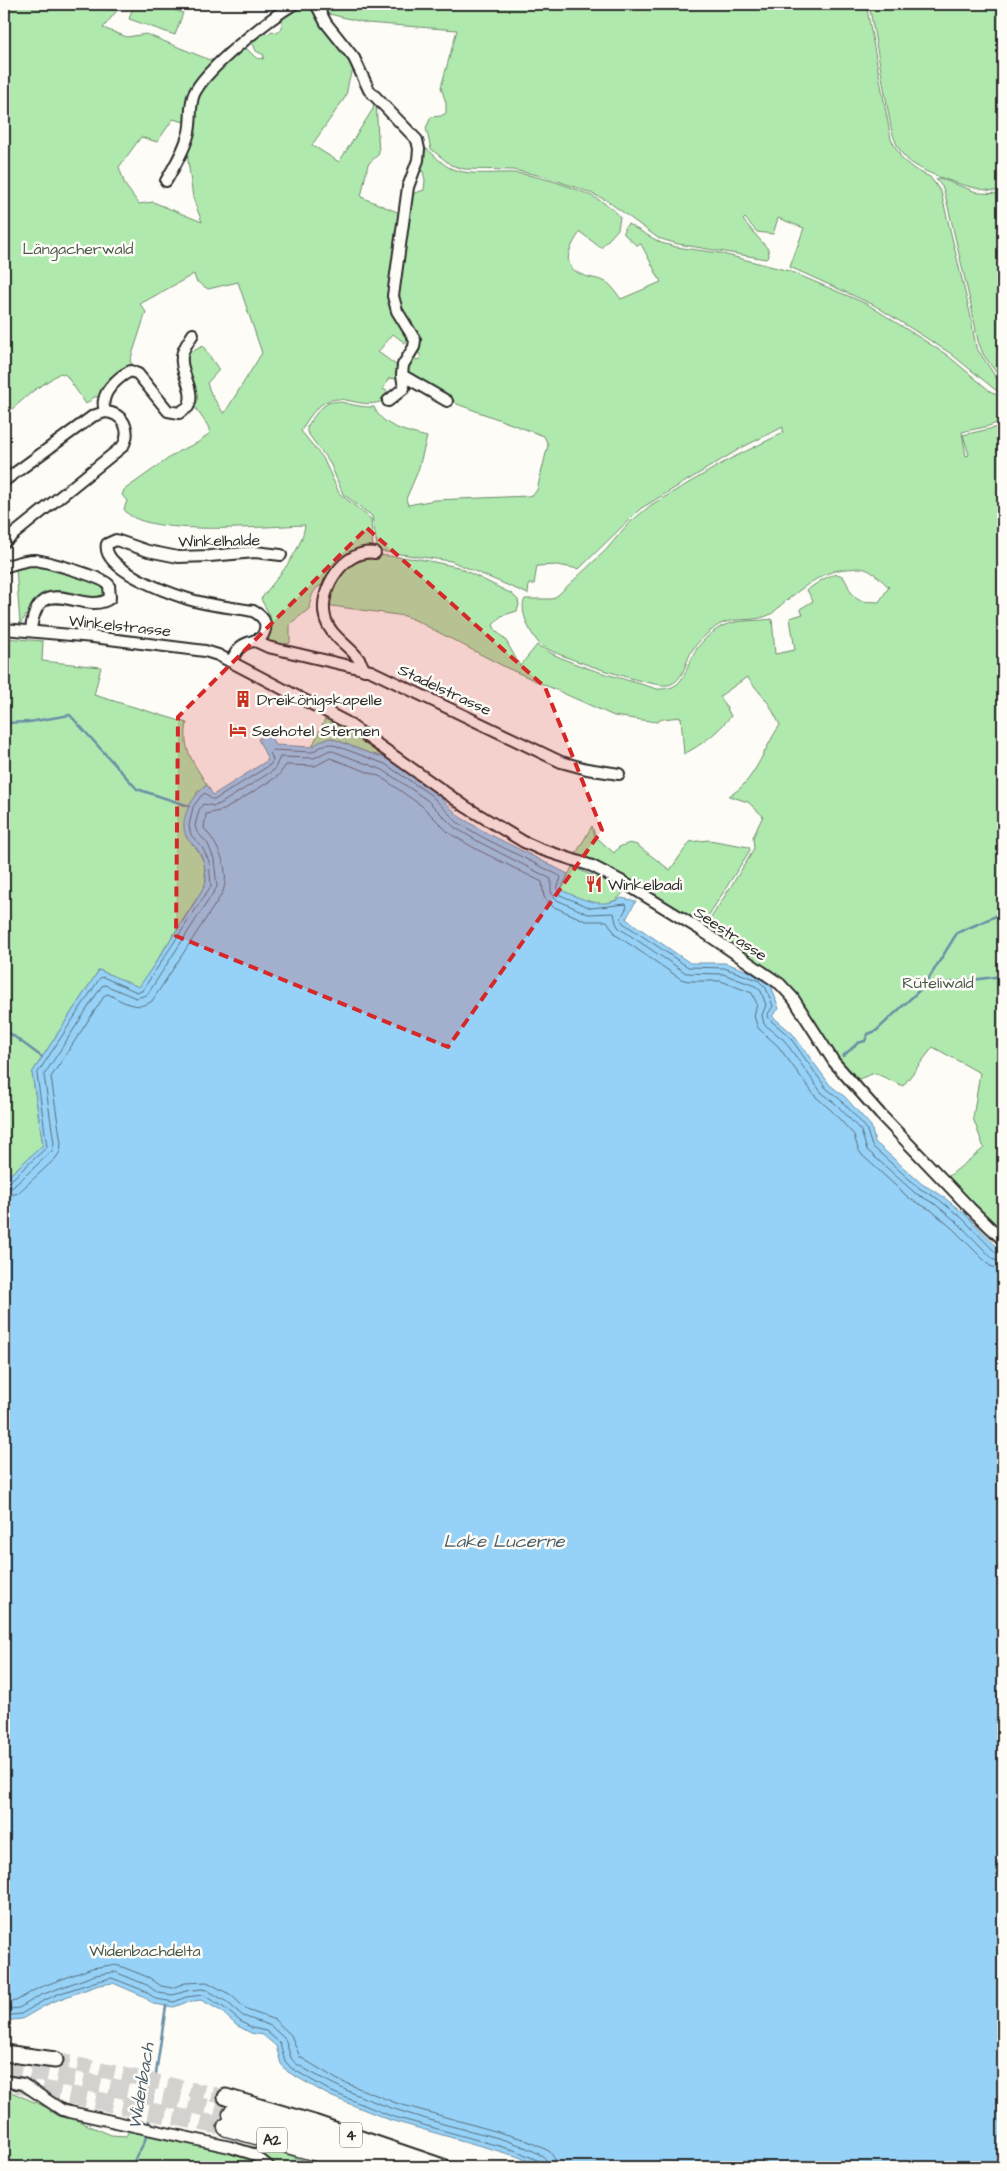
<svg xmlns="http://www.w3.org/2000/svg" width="1007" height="2171" font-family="'Architects Daughter',sans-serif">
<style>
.green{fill:#b0e9ae;stroke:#6e8a6c}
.water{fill:#96d2f7;stroke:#6b8fa5}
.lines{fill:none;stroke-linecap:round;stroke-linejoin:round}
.shore{stroke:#566e7d;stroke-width:1}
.stream{stroke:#6b8fa5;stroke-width:2.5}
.primary-tunnel{stroke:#d3d2ce;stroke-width:15;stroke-dasharray:15 8;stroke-linecap:butt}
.highway-tunnel{stroke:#d3d2ce;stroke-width:18;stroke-dasharray:18 9;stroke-linecap:butt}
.street-casing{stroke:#2b2b2b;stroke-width:14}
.primary-casing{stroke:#2b2b2b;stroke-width:19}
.highway-casing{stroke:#2b2b2b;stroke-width:21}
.street{stroke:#fdfcf7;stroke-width:10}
.primary{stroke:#fdfcf7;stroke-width:15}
.highway{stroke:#fdfcf7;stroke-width:18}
.marked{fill:#d62828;fill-opacity:0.2;stroke:#d62828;stroke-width:4;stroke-dasharray:10 6;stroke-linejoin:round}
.labels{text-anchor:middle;stroke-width:5;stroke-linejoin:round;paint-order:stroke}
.shield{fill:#fdfcf7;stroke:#6a6a68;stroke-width:1}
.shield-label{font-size:15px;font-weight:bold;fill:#2b2b2b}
.park-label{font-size:16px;fill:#4c5a4c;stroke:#fdfcf7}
.street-label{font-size:16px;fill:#2b2b2b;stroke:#fdfcf7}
.poi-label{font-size:16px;fill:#2b2b2b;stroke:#fdfcf7;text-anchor:start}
.water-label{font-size:18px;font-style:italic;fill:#4b5d68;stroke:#fdfcf7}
</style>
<rect width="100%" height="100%" fill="#fdfcf7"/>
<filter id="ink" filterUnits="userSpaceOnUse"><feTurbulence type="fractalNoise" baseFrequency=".02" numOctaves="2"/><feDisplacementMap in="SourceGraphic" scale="10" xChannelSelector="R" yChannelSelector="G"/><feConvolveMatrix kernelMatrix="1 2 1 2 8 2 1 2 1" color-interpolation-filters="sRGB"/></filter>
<g filter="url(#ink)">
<g class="green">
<path d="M 4,4 L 122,4 L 103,28 L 127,37 L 146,34 L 210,60 L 221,59 C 200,81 189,92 188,123 L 173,119 L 157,142 L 141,137 L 119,167 L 125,185 L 139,204 L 153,202 L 202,222 L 193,198 L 187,153 L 183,151 C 192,137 191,124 193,109 C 196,81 223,61 244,46 L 256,58 L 263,59 L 264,55 L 256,51 L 252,41 L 263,32 L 268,34 L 272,31 L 277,33 L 282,29 L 282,21 L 280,15 L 298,4 L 313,4 C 324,27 343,43 355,65 L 349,80 L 346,96 L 312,145 L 339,162 L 373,109 L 375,99 L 376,101 L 379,154 L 368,164 L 361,197 L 402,214 L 391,294 C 393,311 403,321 411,336 L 405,343 L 393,334 L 378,352 L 400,368 L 396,379 L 389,378 L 383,389 L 394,395 C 354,423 335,368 301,431 L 323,458 L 339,493 L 371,519 L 373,552 C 353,548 341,568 329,581 C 326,584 322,585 318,587 C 312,592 310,601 309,609 L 290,624 L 290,643 L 280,645 L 268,641 L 270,616 L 261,599 C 278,576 301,553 305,525 C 273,526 139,538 124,509 L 127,501 L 122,495 L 124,490 L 179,451 L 197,443 L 210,433 L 208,426 L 192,403 L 184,358 L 184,353 L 189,346 L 193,351 L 203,346 L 219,370 L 207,383 L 211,394 L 224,414 L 262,353 L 238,282 L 208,289 L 196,281 L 194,274 L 140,304 L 146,312 L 130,361 L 137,370 C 121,369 111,386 101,397 L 94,397 L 86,404 L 66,375 L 60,373 L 33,391 L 4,416 Z"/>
<path d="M 134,4 L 158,4 L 183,13 L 175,35 L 129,19 Z"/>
<path d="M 318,4 L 866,4 L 891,139 L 902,159 L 914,169 L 930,177 L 941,192 L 970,313 L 976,347 L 1003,388 L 1003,396 L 950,353 L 874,305 L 790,267 L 804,228 L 778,218 L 773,234 L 757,232 L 745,218 L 743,220 L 761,241 L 768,249 L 769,256 L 766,259 L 678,244 L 658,238 L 606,200 L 581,189 L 543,176 L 513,170 L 464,169 L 451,165 L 431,149 L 426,128 L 431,117 L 441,116 L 446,113 L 446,103 L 441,87 L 457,30 L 367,23 L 321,12 Z"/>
<path d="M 869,4 L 1003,4 L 1003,191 C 981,193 922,175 906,158 C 898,150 894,139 891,127 Z"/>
<path d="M 422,146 C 434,152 441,166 455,170 C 474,176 497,172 516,173 C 543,176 605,195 620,217 L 618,229 L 601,248 L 580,232 C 571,246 559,264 580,274 C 588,278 598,278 606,282 C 612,285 617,294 621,299 L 661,282 L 641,244 L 636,245 L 624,234 L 624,228 L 628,224 L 661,243 L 676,247 L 719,253 L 789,271 L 867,304 L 947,355 L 990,391 L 1003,399 L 1003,419 C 991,428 976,428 962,432 L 966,456 L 969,455 L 963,435 L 994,428 L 1003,423 L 1003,1233 L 948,1177 L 984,1148 L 973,1118 L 980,1073 L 933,1047 L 903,1086 L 875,1073 L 856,1080 L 833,1052 L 802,1005 L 704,929 L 750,856 L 754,848 L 753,837 L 763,816 L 748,802 L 729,796 C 755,782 763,749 780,725 L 769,704 L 747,677 L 720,696 L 731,716 C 717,733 703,744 684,754 L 681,717 L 662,719 L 657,722 L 614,716 L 505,667 L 415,620 L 405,616 L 325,605 L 329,586 L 357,557 L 378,555 L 419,559 L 458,567 L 512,594 L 518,600 L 519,605 L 517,611 L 501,616 L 493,625 L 496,631 L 505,639 L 520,666 L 537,645 C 573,668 617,676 657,689 C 683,690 683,675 693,656 C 697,646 707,636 716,630 C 732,618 754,622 772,619 L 775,654 L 795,650 L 790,618 L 803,614 L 800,609 L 813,601 L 807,590 C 815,585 836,567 844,578 C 848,584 850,593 856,598 C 861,603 872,601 879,602 L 889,587 C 882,581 874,572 865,569 C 859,567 853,569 846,569 C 823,570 798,591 781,605 C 777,609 774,613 769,615 C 750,624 729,614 712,630 C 705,635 698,642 693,649 C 685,660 685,681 668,685 C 653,688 556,656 542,646 C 532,638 518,610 525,599 L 552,599 L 558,595 L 606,550 L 627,525 L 651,505 L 728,460 L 783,433 L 783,427 L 741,448 L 640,509 L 579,569 L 557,565 L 537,566 L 534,584 L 529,584 L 528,594 L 451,561 L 378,551 L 372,516 L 343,494 L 330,463 L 307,432 L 307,427 C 333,385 338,408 374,407 C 382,427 408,432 427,437 L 418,471 L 406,499 L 408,505 L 435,500 L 528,496 L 534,494 L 537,490 L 548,445 L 544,436 L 457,404 L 448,395 L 411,379 L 404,369 L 411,358 L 418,360 L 421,357 L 418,352 L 419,345 L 397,305 L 409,195 L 424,190 L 425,180 L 423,171 L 417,172 Z"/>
<path d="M 939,178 L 979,193 L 1003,194 L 1003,382 L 983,354 L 978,341 L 971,305 L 946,198 L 943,188 L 936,179 Z"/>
<path d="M 30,564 L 102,584 L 107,594 L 99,600 C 84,596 56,584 42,596 C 33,603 27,615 20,624 L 16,568 Z"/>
<path d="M 4,638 L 43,641 L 42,661 L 101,667 L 94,695 L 187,723 C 182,751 193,761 207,785 L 197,792 L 186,837 L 198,850 L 204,863 L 206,884 L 139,988 L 99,970 L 32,1073 L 43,1145 L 4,1180 Z"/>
<path d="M 326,717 L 386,758 L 366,752 L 331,738 L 312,747 Z"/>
<path d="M 592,826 L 595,836 L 614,853 L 619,847 L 630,843 L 637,845 L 670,870 L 690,842 L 709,840 L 749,847 L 750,850 L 707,918 L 698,925 L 574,857 Z"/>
<path d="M 572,867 L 625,889 C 612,916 581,899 561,890 Z"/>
<path d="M 4,2089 L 111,2135 L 126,2136 L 129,2131 L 176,2142 L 268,2148 L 323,2167 L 4,2167 Z"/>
</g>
<path class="water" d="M 269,733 L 275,745 L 312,747 L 322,740 L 331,738 L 366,752 L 386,758 L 434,791 L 460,817 L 485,832 L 568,874 L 561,890 C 580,898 601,910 621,898 L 636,901 L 626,919 L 690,963 L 725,963 L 760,975 L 771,985 L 779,1009 L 772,1016 L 792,1033 L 830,1085 L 845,1097 L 871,1126 L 875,1142 L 922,1184 L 941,1195 L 966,1215 L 1003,1253 L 1003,2167 L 542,2167 L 516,2156 L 390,2120 L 330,2096 L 288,2072 L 281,2064 L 276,2046 L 263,2035 L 251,2033 L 236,2025 L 221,2011 L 201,2000 L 187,2002 L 174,2007 L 153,2004 L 143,1996 L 113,1983 L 99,1985 L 60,1999 L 46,2005 L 22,2019 L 4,2021 L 4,1180 L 43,1145 L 32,1073 L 99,970 L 139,987 C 148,974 206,889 206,881 C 206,870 204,858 197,849 C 194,845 189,842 187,838 C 177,820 193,795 207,785 L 213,795 L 268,760 L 258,739 Z"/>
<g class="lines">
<g class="shore">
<path d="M 4,1183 L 9,1182 L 47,1147 L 37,1074 L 100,978 L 103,977 L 137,992 L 142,991 L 211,886 L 209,861 L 202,847 L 191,835 L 189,826 L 193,807 L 201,796 L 205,793 L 211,799 L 216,799 L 270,765 L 273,760 L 270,752 L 272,750 L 312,752 L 324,745 L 331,744 L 385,764 L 431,795 L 457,822 L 482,837 L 560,876 L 561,878 L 557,889 L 560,895 L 591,908 L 626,904 L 627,907 L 621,918 L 623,923 L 688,967 L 724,968 L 758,980 L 766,988 L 773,1006 L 768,1014 L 769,1019 L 789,1036 L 826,1088 L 842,1101 L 866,1128 L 872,1146 L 919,1188 L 938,1199 L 962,1218 L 998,1255 L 1003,1256"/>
<path d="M 4,1190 L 13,1187 L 52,1151 L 54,1143 L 44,1075 L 102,986 L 105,985 L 136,998 L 147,995 L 217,887 L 214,859 L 208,844 L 197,832 L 195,826 L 199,810 L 203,804 L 214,806 L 220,804 L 274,770 L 280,757 L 314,758 L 330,750 L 383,770 L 427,800 L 454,827 L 479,842 L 551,879 L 551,892 L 557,900 L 588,914 L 614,913 L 616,923 L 619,928 L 686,973 L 723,974 L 755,986 L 761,991 L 766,1005 L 762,1015 L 764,1024 L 784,1040 L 821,1092 L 837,1105 L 861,1131 L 867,1150 L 915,1193 L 935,1204 L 958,1223 L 994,1260 L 1003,1262"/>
<path d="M 4,1197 L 18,1193 L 55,1159 L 60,1152 L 61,1143 L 51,1077 L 105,995 L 108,994 C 122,1001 137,1012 152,1001 L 222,894 C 232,871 218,845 204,828 L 206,814 L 224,810 L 278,776 L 286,765 L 315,766 L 330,758 L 381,777 L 422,806 L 449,833 L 476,849 L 542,882 L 544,897 L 552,906 L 586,921 L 607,921 L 616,935 L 681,979 L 688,981 L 721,981 L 752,993 L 757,1004 L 754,1016 L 758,1028 L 778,1046 L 815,1096 L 832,1111 L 854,1135 L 858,1149 L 862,1155 L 910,1199 L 931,1210 L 953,1229 L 990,1266 L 1003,1270"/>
<path d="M 4,2002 L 16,2001 L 38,1988 L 92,1968 L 111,1965 L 120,1966 L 150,1978 L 161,1986 L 172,1988 L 185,1983 L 207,1982 L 231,1995 L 247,2010 L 275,2020 L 291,2035 L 300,2057 L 338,2080 L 396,2103 L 523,2139 L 549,2151 L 555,2159 L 556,2167"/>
<path d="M 4,2010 L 19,2008 L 41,1995 L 95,1975 L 115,1972 L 147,1985 L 158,1993 L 173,1995 L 186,1991 L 201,1989 L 207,1990 L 227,2002 L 243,2016 L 271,2026 L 285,2039 L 291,2058 L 295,2063 C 346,2094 390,2109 447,2125 C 477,2133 513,2139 541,2155 C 546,2158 548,2162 548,2167"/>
<path d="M 4,2016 L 21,2014 L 43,2001 L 58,1994 L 97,1981 L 112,1978 L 145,1991 L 156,1999 L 174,2002 L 186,1997 L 203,1995 L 223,2007 L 240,2021 L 252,2028 L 266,2031 L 280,2043 L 285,2061 L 291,2068 L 332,2092 L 391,2116 L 517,2151 L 539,2161 L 542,2167"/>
</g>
<g class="stream">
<path d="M 4,723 L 29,722 L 70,715 L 137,789 L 189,806"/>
<path d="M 924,986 L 1003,976"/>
<path d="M 4,1029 L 42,1057"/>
<path d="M 843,1056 L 858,1043 L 865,1041 L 868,1034 L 876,1031 L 924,986 L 957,933 L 996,916 L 1003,911"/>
<path d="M 148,2127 L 166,2006"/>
<path d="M 132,2167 C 135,2155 145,2146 147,2133"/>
</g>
<path class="primary-tunnel" d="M 55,2060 L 226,2097"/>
<g class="highway-tunnel">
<path d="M 4,2065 L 179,2101 L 232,2114"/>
<path d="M 16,2084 L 227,2127"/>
</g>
<g class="street-casing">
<g id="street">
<path d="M 316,4 L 326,23 L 354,58 L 369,90 L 417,140 L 419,149 L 418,160 L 408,187 L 393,296 L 397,311 L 415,340 L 414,347 L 403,365 L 402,375 L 404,388 L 388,401"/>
<path d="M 166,181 C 175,165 185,149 189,132 C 192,119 189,106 194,94 C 206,68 269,19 294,4"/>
<path d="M 402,375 L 447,401"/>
<path d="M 105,412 C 104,408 103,403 104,400 C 106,388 121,375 131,371 L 138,374 L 168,411 L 179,413 L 188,407 C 197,391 179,372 182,356 C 183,348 189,341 193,334"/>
<path d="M 4,481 L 93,416 L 105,412"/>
<path d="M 4,542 L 123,446 C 132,430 123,413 105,412"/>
<path d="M 4,567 C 14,564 24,560 34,560 C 46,561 103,577 109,585 L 110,598 C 85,618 38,567 31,630"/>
<path d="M 4,629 L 93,637 L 205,651 L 218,655 L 346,722 L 466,807 L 524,842 L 540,849 L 592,866 L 621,881 L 701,930 L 780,984 L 793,998 L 834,1062 L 880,1114 L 970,1208 L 1003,1240"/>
<path d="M 255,641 L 268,647 L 371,671 L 561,762 L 587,769 L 619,774"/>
<path d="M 231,661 C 242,641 242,646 261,638 C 269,626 266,618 253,611 C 232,607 209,606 188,599 C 169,593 101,569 107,544 L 116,540 L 148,551 L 178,557 L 210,556 L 255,552 L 281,555"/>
<path d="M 364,670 C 358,648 330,640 325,617 C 318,589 345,548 375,553"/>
<path d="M 4,2081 L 23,2084 L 62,2110 L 70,2112 L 230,2147 L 253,2154 L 269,2167"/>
</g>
</g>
<g class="primary-casing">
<g id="primary">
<path d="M 4,2053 L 55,2060"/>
<path d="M 226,2097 L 314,2123 L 443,2167"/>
</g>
</g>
<g class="highway-casing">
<g id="highway">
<path d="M 232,2114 L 315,2139 L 398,2167"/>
<path d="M 227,2127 L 317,2152 L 360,2167"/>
</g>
</g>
<use href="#street" class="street"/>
<use href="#primary" class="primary"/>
<use href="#highway" class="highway"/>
</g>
</g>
<path class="marked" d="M 367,528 L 545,687 L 602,830 L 448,1047 L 176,936 L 178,717 Z"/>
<defs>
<g id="building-bare" transform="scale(1.35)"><path d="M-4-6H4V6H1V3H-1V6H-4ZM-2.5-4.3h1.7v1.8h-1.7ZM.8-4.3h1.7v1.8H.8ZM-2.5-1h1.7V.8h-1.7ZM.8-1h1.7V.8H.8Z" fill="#c8321e" stroke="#fdfcf7" stroke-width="2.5" paint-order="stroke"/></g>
<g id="hotel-bare" transform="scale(1.35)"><path d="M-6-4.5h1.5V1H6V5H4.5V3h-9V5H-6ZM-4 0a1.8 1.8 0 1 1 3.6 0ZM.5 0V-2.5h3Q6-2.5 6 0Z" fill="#c8321e" stroke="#fdfcf7" stroke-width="2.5" paint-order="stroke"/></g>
<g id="restaurant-bare" transform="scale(1.35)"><path d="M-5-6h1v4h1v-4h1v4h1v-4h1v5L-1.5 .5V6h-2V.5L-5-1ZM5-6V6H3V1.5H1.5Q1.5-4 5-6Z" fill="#c8321e" stroke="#fdfcf7" stroke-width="2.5" paint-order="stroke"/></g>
</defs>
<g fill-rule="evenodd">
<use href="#building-bare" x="243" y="699"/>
<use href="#hotel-bare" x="238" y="730"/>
<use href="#restaurant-bare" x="594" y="884"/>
</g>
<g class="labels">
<g class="shield">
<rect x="340" y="2122.5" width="22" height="25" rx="4"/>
<rect x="257" y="2127.5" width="30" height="25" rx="4"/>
</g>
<g class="shield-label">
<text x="351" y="2140">4</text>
<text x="272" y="2145">A2</text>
</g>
<g class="park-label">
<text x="78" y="254">Längacherwald</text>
<text x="938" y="988">Rüteliwald</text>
<text x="145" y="1956">Widenbachdelta</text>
</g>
<g class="street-label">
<text transform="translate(219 540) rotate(-1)" y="6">Winkelhalde</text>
<text transform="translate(120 625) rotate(6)" y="6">Winkelstrasse</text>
<text transform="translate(445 689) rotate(25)" y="6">Stadelstrasse</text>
<text transform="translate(731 933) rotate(34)" y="6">Seestrasse</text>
</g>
<g class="poi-label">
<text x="257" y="705">Dreikönigskapelle</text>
<text x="252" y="736">Seehotel Sternen</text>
<text x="608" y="890">Winkelbadi</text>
</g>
<g class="water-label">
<text x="504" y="1547">Lake Lucerne</text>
<text transform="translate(141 2086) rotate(-81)" y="6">Widenbach</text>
</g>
</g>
<rect width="1007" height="2171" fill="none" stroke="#fdfcf7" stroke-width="20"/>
<rect x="10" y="10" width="987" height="2151" fill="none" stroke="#2b2b2b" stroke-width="2" filter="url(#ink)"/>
</svg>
